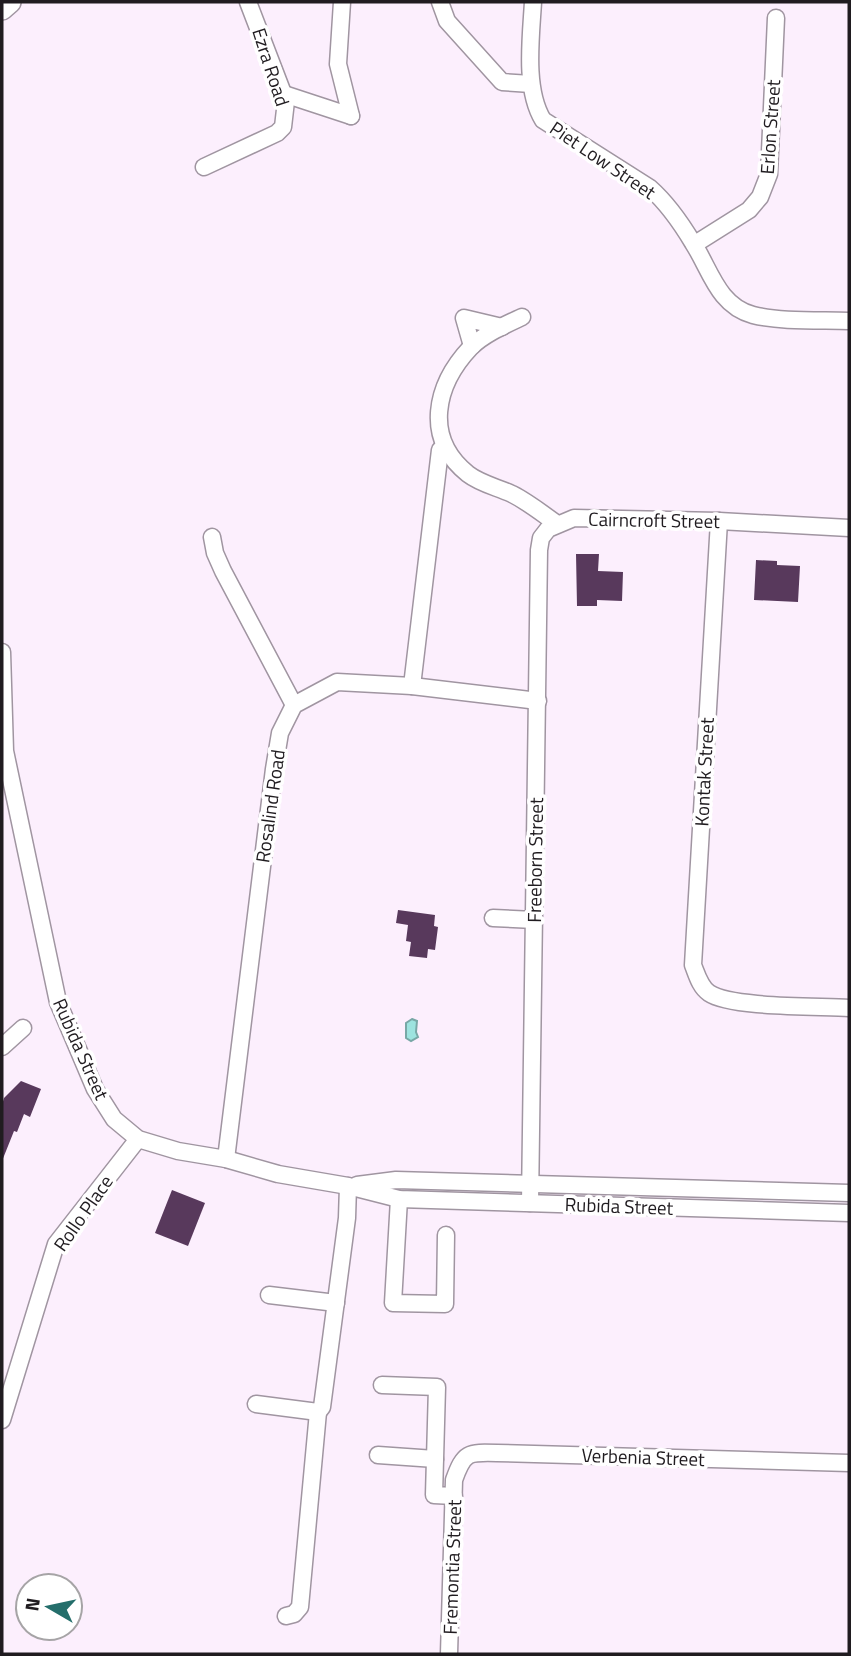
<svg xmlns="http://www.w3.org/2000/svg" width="851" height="1656" font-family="'Titillium Web',sans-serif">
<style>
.water{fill:#9de3df;stroke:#78a7a6;stroke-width:2}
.building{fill:#58395c}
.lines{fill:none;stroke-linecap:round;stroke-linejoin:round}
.minor-casing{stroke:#a095a1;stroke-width:19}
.major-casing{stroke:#a095a1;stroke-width:24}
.minor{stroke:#fff;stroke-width:16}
.major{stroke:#fff;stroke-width:21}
.labels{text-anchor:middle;stroke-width:7;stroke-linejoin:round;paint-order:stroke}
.street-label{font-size:19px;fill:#201c20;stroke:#fff}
</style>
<rect width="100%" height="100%" fill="#fceffd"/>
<path class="water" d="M 412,1019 L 417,1021 L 416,1032 L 418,1037 L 411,1041 L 406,1038 L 406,1023 Z"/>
<g class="building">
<path d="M 576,554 L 599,554 L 598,571 L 623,572 L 622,601 L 597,600 L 597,606 L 577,606 Z"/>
<path d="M 756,560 L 777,561 L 777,565 L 800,566 L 798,602 L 754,600 Z"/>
<path d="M 398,910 L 435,915 L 434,926 L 438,927 L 435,950 L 428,949 L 427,958 L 409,956 L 411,942 L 406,941 L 408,925 L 396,923 Z"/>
<path d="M 21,1081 L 41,1089 L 30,1117 L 24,1114 L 17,1132 L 14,1131 L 2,1161 L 2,1105 L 4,1098 Z"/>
<path d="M 172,1190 L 205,1203 L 188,1246 L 155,1233 Z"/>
</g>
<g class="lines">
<g class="minor-casing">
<g id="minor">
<path d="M 342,2 L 338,64 L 351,116"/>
<path d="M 440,2 L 447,21 L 502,82 L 531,84"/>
<path d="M 533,2 C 531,37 524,89 543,120 L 650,188 C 667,203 681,223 693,243 C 710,269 718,306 753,315 C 781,322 820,320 849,321"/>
<path d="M 284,94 L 351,116"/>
<path d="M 204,167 L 277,133 L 283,127 L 286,101 L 248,2"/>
<path d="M 695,244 L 749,210 L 760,197 L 769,174 L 776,18"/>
<path d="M 522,317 C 505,325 484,334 471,347 C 435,385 423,438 468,474 C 481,484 497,487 512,494 C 528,502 543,514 557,524"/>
<path d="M 472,346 L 464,318 L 502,327"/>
<path d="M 719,521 L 693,965 C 697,975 700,987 709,993 C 731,1008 819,1006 849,1008"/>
<path d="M 212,537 L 215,553 L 223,571 L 294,705"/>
<path d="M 2,652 L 5,751 L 58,1002 L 95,1089 L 114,1119 L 138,1139 L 178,1151 L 226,1159 L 278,1174 L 348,1186 L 399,1199 L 849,1213"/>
<path d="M 412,686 L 440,450"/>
<path d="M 493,918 L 534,920"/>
<path d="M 2,1047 L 23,1028"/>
<path d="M 226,1159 L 274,769 L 280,733 L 294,705 L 337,682 L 412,686 L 538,701"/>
<path d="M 357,1185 L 396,1180 L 849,1193"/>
<path d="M 399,1199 L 393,1303 L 445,1304 L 446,1235"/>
<path d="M 530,1203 L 539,550 L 541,538 L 548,529 L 574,518 L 719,521 L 849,528"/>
<path d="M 269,1295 L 336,1303"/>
<path d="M 382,1385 L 437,1387 L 434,1495 L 454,1496"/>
<path d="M 256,1404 L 318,1412 L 322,1407 L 347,1218 L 348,1186"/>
<path d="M 2,1420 L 56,1244 L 138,1139"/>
<path d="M 378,1455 L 435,1459"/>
<path d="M 286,1616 L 294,1614 L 300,1607 L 318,1412"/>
<path d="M 449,1654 L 454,1480 C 464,1452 468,1452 497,1453 L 849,1463"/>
</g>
</g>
<g class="major-casing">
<path id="major" d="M 2,9 L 10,2"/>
</g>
<use href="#minor" class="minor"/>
<use href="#major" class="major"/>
</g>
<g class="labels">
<g class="street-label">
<text transform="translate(271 67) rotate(72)" y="7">Ezra Road</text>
<text transform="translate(770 127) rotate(-86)" y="7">Erlon Street</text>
<text transform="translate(603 160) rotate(34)" y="7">Piet Low Street</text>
<text transform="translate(654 520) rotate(1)" y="7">Cairncroft Street</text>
<text transform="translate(704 772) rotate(-87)" y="7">Kontak Street</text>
<text transform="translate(270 806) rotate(-82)" y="7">Rosalind Road</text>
<text transform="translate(535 860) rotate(-89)" y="7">Freeborn Street</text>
<text transform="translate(81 1049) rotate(66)" y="7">Rubida Street</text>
<text transform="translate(619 1206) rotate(2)" y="7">Rubida Street</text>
<text transform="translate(83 1213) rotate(-55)" y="7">Rollo Place</text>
<text transform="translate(643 1457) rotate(2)" y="7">Verbenia Street</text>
<text transform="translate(452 1567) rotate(-88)" y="7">Fremontia Street</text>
</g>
</g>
<rect width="851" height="1656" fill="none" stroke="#201c20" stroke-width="7"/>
<g transform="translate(49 1607) rotate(279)"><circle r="33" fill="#ffffff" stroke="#a6a4a6" stroke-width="2"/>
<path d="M0-5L12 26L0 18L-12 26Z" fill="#246e6b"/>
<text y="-10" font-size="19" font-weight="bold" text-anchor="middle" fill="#201c20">N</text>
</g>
</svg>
